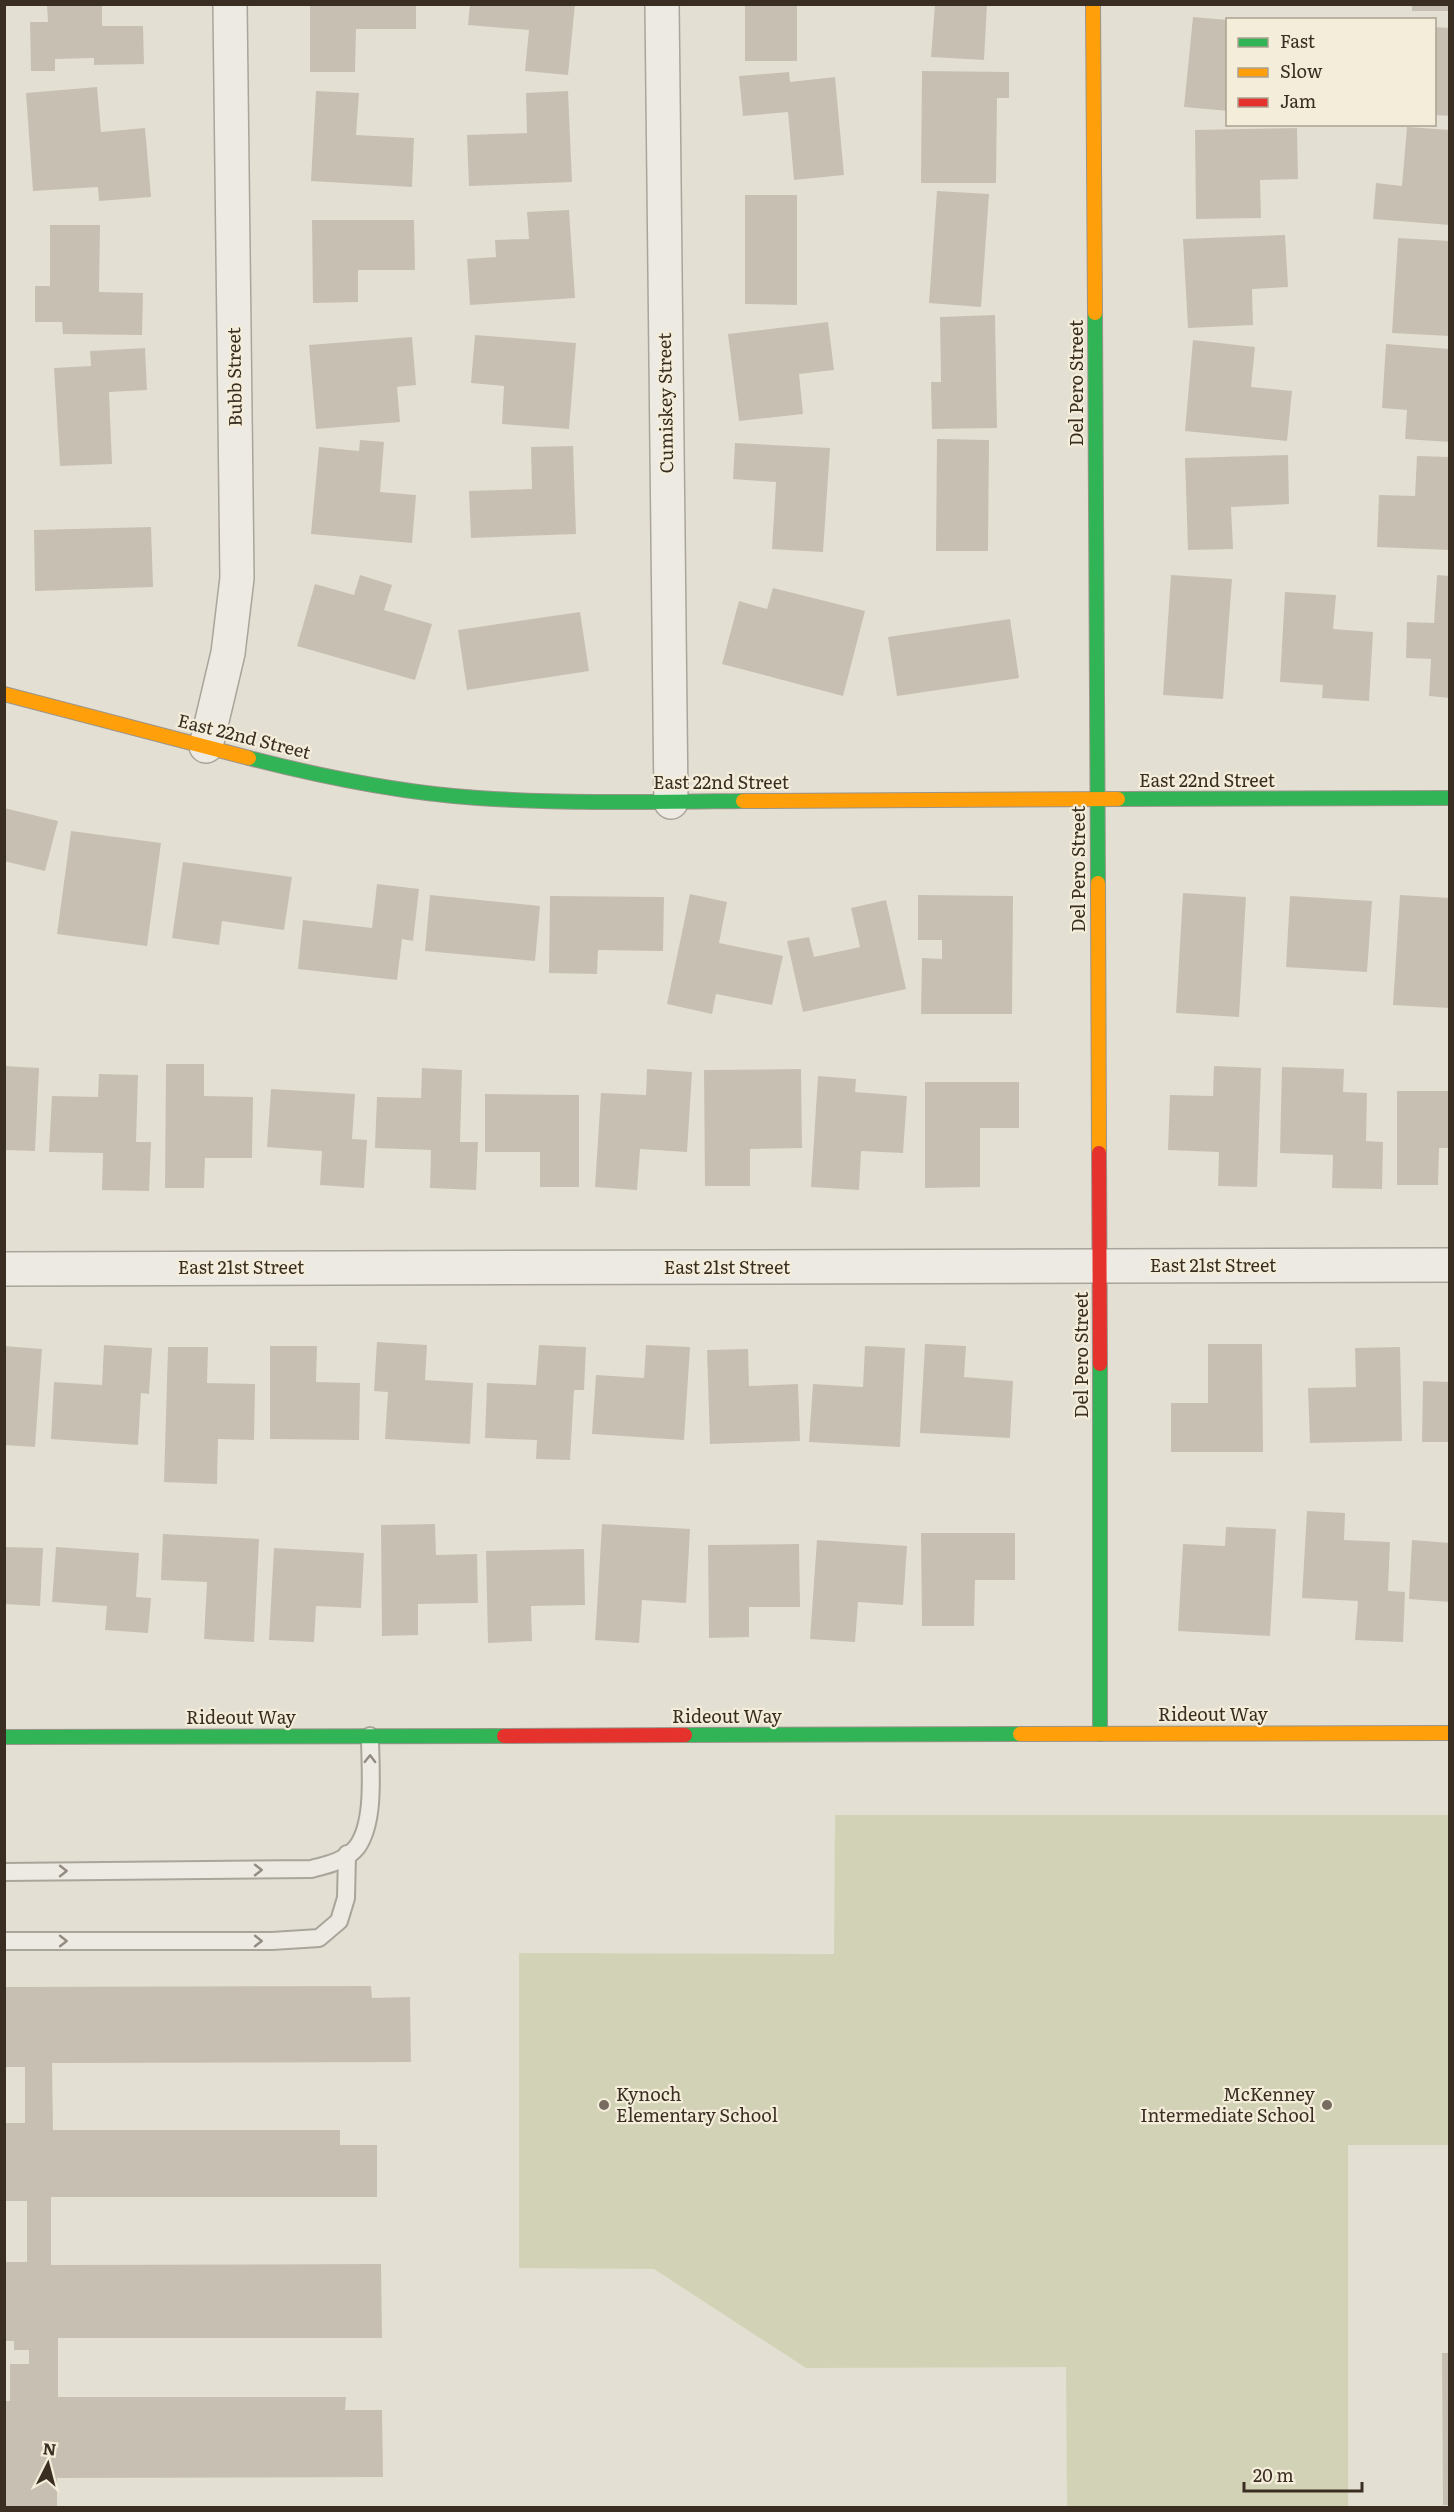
<svg xmlns="http://www.w3.org/2000/svg" width="1454" height="2512" font-family="Literata,serif">
<style>
.green{fill:#d2d3b6}
.building{fill:#c8bfb3}
.lines{fill:none;stroke-linecap:round;stroke-linejoin:round}
.lane-casing{stroke:#aaa59b;stroke-width:20}
.street-casing{stroke:#aaa59b;stroke-width:36}
.fast-casing{stroke:#9a948b;stroke-width:16}
.slow-casing{stroke:#9a948b;stroke-width:16}
.jam-casing{stroke:#9a948b;stroke-width:16}
.lane{stroke:#edeae3;stroke-width:16}
.street{stroke:#edeae3;stroke-width:33}
.fast{stroke:#30b455;stroke-width:14}
.slow{stroke:#ff9f0a;stroke-width:14}
.jam{stroke:#e5322d;stroke-width:14}
.oneway{stroke:#948c82}
.poi-dot{fill:#766c60;stroke:#f4edda;stroke-width:2}
.labels{text-anchor:middle;stroke-width:4.5;stroke-linejoin:round;paint-order:stroke}
.street-label{font-size:18px;fill:#3a2e22;stroke:#f4edda}
.poi-label{font-size:18px;fill:#3a2e22;stroke:#f4edda;text-anchor:start}
</style>
<rect width="100%" height="100%" fill="#e4dfd3"/>
<path class="green" d="M 835,1815 L 1449,1815 L 1449,2145 L 1348,2145 L 1348,2507 L 1067,2507 L 1066,2367 L 806,2368 L 654,2269 L 519,2268 L 519,1953 L 834,1954 Z"/>
<g class="building">
<path d="M 47,4 L 102,4 L 102,26 L 143,26 L 144,64 L 94,65 L 94,58 L 55,59 L 55,71 L 31,71 L 30,22 L 48,22 Z"/>
<path d="M 310,4 L 416,4 L 416,29 L 356,29 L 355,72 L 310,72 Z"/>
<path d="M 470,4 L 575,4 L 568,75 L 525,71 L 529,30 L 468,25 Z"/>
<rect x="745" y="4" width="52" height="57"/>
<path d="M 935,4 L 987,4 L 984,60 L 931,57 Z"/>
<rect x="1412" y="4" width="38" height="7"/>
<path d="M 1193,17 L 1228,20 L 1228,111 L 1184,107 Z"/>
<path d="M 1434,27 L 1450,28 L 1450,116 L 1434,115 Z"/>
<path d="M 922,71 L 1009,72 L 1009,98 L 997,98 L 996,183 L 921,183 Z"/>
<path d="M 789,72 L 790,82 L 835,77 L 844,175 L 794,180 L 788,112 L 743,116 L 739,76 Z"/>
<path d="M 97,87 L 101,132 L 145,128 L 151,197 L 99,201 L 98,187 L 33,191 L 26,93 Z"/>
<path d="M 316,91 L 359,93 L 356,135 L 414,138 L 412,187 L 311,181 Z"/>
<path d="M 568,91 L 572,182 L 469,186 L 467,135 L 527,133 L 526,93 Z"/>
<path d="M 1407,127 L 1450,130 L 1450,225 L 1373,219 L 1376,183 L 1402,186 Z"/>
<path d="M 1297,128 L 1298,179 L 1260,180 L 1261,218 L 1196,219 L 1195,130 Z"/>
<path d="M 937,191 L 989,194 L 981,307 L 929,303 Z"/>
<path d="M 745,195 L 797,195 L 797,305 L 745,304 Z"/>
<path d="M 569,210 L 575,298 L 470,305 L 467,259 L 496,257 L 495,240 L 529,239 L 527,212 Z"/>
<path d="M 312,220 L 414,220 L 415,270 L 358,270 L 358,302 L 313,303 Z"/>
<path d="M 50,225 L 100,225 L 99,292 L 143,293 L 142,335 L 63,334 L 62,322 L 35,322 L 35,286 L 50,286 Z"/>
<path d="M 1285,235 L 1288,287 L 1252,289 L 1253,325 L 1188,328 L 1183,239 Z"/>
<path d="M 1398,238 L 1450,241 L 1450,336 L 1392,333 Z"/>
<path d="M 995,315 L 997,428 L 932,429 L 931,382 L 941,382 L 940,317 Z"/>
<path d="M 828,322 L 834,370 L 799,374 L 803,414 L 739,421 L 728,334 Z"/>
<path d="M 475,335 L 576,343 L 569,429 L 502,424 L 504,386 L 471,383 Z"/>
<path d="M 412,337 L 416,385 L 397,387 L 400,422 L 316,429 L 309,345 Z"/>
<path d="M 1193,340 L 1255,347 L 1251,387 L 1292,391 L 1287,441 L 1185,431 Z"/>
<path d="M 1386,344 L 1450,349 L 1450,442 L 1405,439 L 1407,410 L 1382,408 Z"/>
<path d="M 145,348 L 147,390 L 109,392 L 112,464 L 60,466 L 54,368 L 91,366 L 90,351 Z"/>
<path d="M 937,439 L 989,440 L 988,551 L 936,551 Z"/>
<path d="M 360,440 L 384,442 L 380,492 L 416,495 L 412,543 L 311,534 L 319,447 L 359,451 Z"/>
<path d="M 735,443 L 830,448 L 823,552 L 772,549 L 776,482 L 733,479 Z"/>
<path d="M 573,446 L 576,534 L 471,538 L 469,491 L 532,489 L 531,447 Z"/>
<path d="M 1288,455 L 1289,504 L 1231,507 L 1233,549 L 1188,550 L 1185,458 Z"/>
<path d="M 1417,456 L 1450,457 L 1450,550 L 1377,547 L 1379,495 L 1415,496 Z"/>
<path d="M 151,527 L 153,587 L 35,591 L 34,530 Z"/>
<path d="M 360,575 L 392,585 L 384,610 L 432,624 L 415,680 L 297,646 L 315,584 L 354,595 Z"/>
<path d="M 1171,575 L 1232,579 L 1223,699 L 1163,695 Z"/>
<path d="M 1437,575 L 1450,576 L 1450,698 L 1429,696 L 1431,659 L 1406,658 L 1407,622 L 1434,623 Z"/>
<path d="M 773,588 L 865,611 L 843,696 L 722,664 L 739,601 L 767,609 Z"/>
<path d="M 1285,592 L 1336,595 L 1333,629 L 1373,632 L 1369,701 L 1322,698 L 1323,685 L 1280,682 Z"/>
<path d="M 580,612 L 589,671 L 467,690 L 458,630 Z"/>
<path d="M 1010,619 L 1019,678 L 897,696 L 888,637 Z"/>
<path d="M 4,808 L 58,821 L 45,871 L 4,861 Z"/>
<path d="M 71,831 L 161,843 L 147,946 L 57,934 Z"/>
<path d="M 183,862 L 292,877 L 284,930 L 222,921 L 219,945 L 172,938 Z"/>
<path d="M 377,884 L 419,889 L 413,941 L 402,939 L 397,980 L 298,969 L 303,920 L 372,928 Z"/>
<path d="M 1183,893 L 1246,897 L 1239,1017 L 1176,1013 Z"/>
<path d="M 690,894 L 727,902 L 719,943 L 783,956 L 772,1005 L 716,994 L 712,1014 L 667,1004 Z"/>
<path d="M 430,895 L 540,906 L 535,961 L 425,951 Z"/>
<path d="M 918,895 L 1013,896 L 1012,1014 L 921,1014 L 922,958 L 942,959 L 942,940 L 918,940 Z"/>
<path d="M 1400,895 L 1450,898 L 1450,1008 L 1393,1005 Z"/>
<path d="M 550,896 L 664,897 L 663,951 L 598,950 L 597,974 L 549,973 Z"/>
<path d="M 1290,896 L 1372,901 L 1367,972 L 1286,967 Z"/>
<path d="M 886,900 L 906,989 L 803,1012 L 787,941 L 809,937 L 814,957 L 860,947 L 851,908 Z"/>
<path d="M 166,1064 L 204,1064 L 204,1096 L 253,1097 L 252,1158 L 205,1158 L 204,1188 L 165,1188 Z"/>
<path d="M 5,1066 L 39,1068 L 35,1151 L 5,1150 Z"/>
<path d="M 1214,1066 L 1261,1068 L 1257,1187 L 1218,1186 L 1219,1152 L 1168,1150 L 1170,1095 L 1213,1096 Z"/>
<path d="M 1282,1067 L 1344,1069 L 1343,1092 L 1367,1093 L 1366,1141 L 1383,1142 L 1382,1189 L 1332,1188 L 1333,1155 L 1280,1153 Z"/>
<path d="M 422,1068 L 462,1070 L 460,1142 L 478,1142 L 476,1190 L 430,1188 L 431,1150 L 375,1148 L 377,1097 L 421,1098 Z"/>
<path d="M 647,1069 L 692,1072 L 687,1152 L 640,1149 L 637,1190 L 595,1187 L 601,1093 L 646,1095 Z"/>
<path d="M 801,1069 L 802,1148 L 750,1149 L 750,1186 L 705,1186 L 704,1070 Z"/>
<path d="M 99,1074 L 138,1075 L 136,1142 L 151,1142 L 149,1191 L 102,1190 L 103,1153 L 49,1152 L 52,1096 L 98,1097 Z"/>
<path d="M 818,1076 L 856,1079 L 855,1092 L 907,1096 L 903,1153 L 861,1151 L 859,1190 L 811,1187 Z"/>
<path d="M 925,1082 L 1019,1082 L 1019,1128 L 980,1128 L 980,1187 L 925,1188 Z"/>
<path d="M 271,1089 L 355,1094 L 352,1139 L 367,1140 L 364,1188 L 320,1185 L 322,1151 L 267,1147 Z"/>
<path d="M 1397,1091 L 1450,1091 L 1450,1148 L 1439,1148 L 1438,1185 L 1397,1185 Z"/>
<path d="M 485,1094 L 579,1095 L 579,1187 L 540,1187 L 540,1152 L 485,1152 Z"/>
<path d="M 377,1342 L 427,1345 L 425,1380 L 473,1383 L 470,1444 L 385,1439 L 388,1392 L 374,1391 Z"/>
<path d="M 925,1344 L 966,1346 L 964,1377 L 1013,1381 L 1010,1438 L 920,1433 Z"/>
<path d="M 1208,1344 L 1262,1344 L 1263,1452 L 1171,1452 L 1171,1403 L 1208,1403 Z"/>
<path d="M 104,1345 L 152,1348 L 149,1394 L 141,1393 L 138,1445 L 51,1439 L 54,1382 L 102,1385 Z"/>
<path d="M 539,1345 L 586,1347 L 584,1390 L 574,1390 L 570,1460 L 536,1459 L 537,1440 L 485,1438 L 487,1383 L 536,1385 Z"/>
<path d="M 646,1345 L 690,1347 L 684,1440 L 592,1434 L 596,1375 L 644,1378 Z"/>
<path d="M 4,1346 L 42,1349 L 35,1447 L 4,1445 Z"/>
<path d="M 270,1346 L 317,1346 L 316,1382 L 360,1383 L 359,1440 L 270,1439 Z"/>
<path d="M 865,1346 L 905,1348 L 900,1447 L 809,1442 L 813,1384 L 863,1387 Z"/>
<path d="M 168,1347 L 208,1347 L 207,1383 L 255,1384 L 254,1440 L 218,1439 L 217,1484 L 164,1482 Z"/>
<path d="M 1400,1347 L 1402,1441 L 1310,1443 L 1308,1388 L 1356,1387 L 1355,1348 Z"/>
<path d="M 748,1349 L 749,1386 L 798,1384 L 800,1441 L 710,1444 L 707,1350 Z"/>
<path d="M 1423,1381 L 1450,1382 L 1450,1442 L 1422,1442 Z"/>
<path d="M 1307,1511 L 1345,1513 L 1344,1540 L 1390,1542 L 1388,1591 L 1405,1592 L 1403,1642 L 1355,1640 L 1358,1601 L 1302,1598 Z"/>
<path d="M 435,1524 L 436,1555 L 477,1554 L 478,1603 L 418,1604 L 418,1635 L 382,1636 L 381,1525 Z"/>
<path d="M 602,1524 L 690,1529 L 686,1603 L 642,1600 L 639,1643 L 595,1640 Z"/>
<path d="M 1226,1527 L 1276,1529 L 1270,1636 L 1178,1631 L 1183,1544 L 1225,1546 Z"/>
<path d="M 921,1533 L 1015,1533 L 1015,1580 L 975,1580 L 974,1626 L 922,1626 Z"/>
<path d="M 163,1534 L 259,1539 L 254,1642 L 204,1639 L 207,1582 L 161,1580 Z"/>
<path d="M 817,1540 L 907,1546 L 903,1605 L 858,1602 L 855,1642 L 810,1639 Z"/>
<path d="M 1412,1540 L 1450,1543 L 1450,1602 L 1409,1599 Z"/>
<path d="M 799,1544 L 800,1607 L 749,1607 L 749,1637 L 709,1638 L 708,1545 Z"/>
<path d="M 4,1547 L 43,1548 L 40,1606 L 4,1604 Z"/>
<path d="M 56,1547 L 139,1553 L 136,1597 L 151,1598 L 148,1633 L 105,1630 L 107,1606 L 52,1602 Z"/>
<path d="M 274,1548 L 364,1553 L 361,1608 L 316,1606 L 314,1642 L 269,1640 Z"/>
<path d="M 584,1549 L 585,1605 L 531,1606 L 532,1641 L 488,1643 L 486,1551 Z"/>
<path d="M 371,1986 L 372,1998 L 410,1997 L 411,2062 L 52,2063 L 53,2130 L 340,2130 L 340,2145 L 377,2145 L 377,2197 L 51,2197 L 51,2265 L 381,2264 L 382,2338 L 58,2338 L 58,2397 L 346,2397 L 345,2410 L 382,2410 L 383,2477 L 57,2478 L 57,2508 L 4,2508 L 4,2401 L 10,2401 L 10,2364 L 29,2364 L 29,2350 L 14,2350 L 14,2341 L 4,2341 L 4,2262 L 27,2262 L 27,2201 L 4,2201 L 4,2123 L 25,2123 L 25,2067 L 4,2067 L 4,1987 Z"/>
<path d="M 1442,2353 L 1450,2353 L 1450,2505 L 1443,2505 Z"/>
</g>
<g class="lines">
<g class="lane-casing">
<g id="lane">
<path d="M 4,1872 L 311,1869 C 327,1865 346,1861 357,1847 C 376,1821 370,1767 370,1736"/>
<path d="M 4,1941 L 272,1941 L 319,1938 L 339,1921 L 346,1898 L 347,1854"/>
</g>
</g>
<g class="street-casing">
<g id="street">
<path d="M 662,4 L 671,802"/>
<path d="M 206,746 L 228,653 L 237,578 L 230,4"/>
<path d="M 4,1269 L 1450,1265"/>
</g>
</g>
<g class="fast-casing">
<g id="fast">
<path d="M 1095,313 L 1098,883"/>
<path d="M 249,758 C 323,777 401,793 478,798 C 566,804 655,802 743,801"/>
<path d="M 1118,799 L 1450,798"/>
<path d="M 1100,1364 L 1100,1734"/>
<path d="M 685,1735 L 1020,1734"/>
<path d="M 4,1737 L 504,1736"/>
</g>
</g>
<g class="slow-casing">
<g id="slow">
<path d="M 1093,4 L 1095,313"/>
<path d="M 4,694 L 249,758"/>
<path d="M 743,801 L 1118,799"/>
<path d="M 1098,883 L 1099,1153"/>
<path d="M 1020,1734 L 1450,1733"/>
</g>
</g>
<g class="jam-casing">
<g id="jam">
<path d="M 1099,1153 L 1100,1364"/>
<path d="M 504,1736 L 685,1735"/>
</g>
</g>
<use href="#lane" class="lane"/>
<use href="#street" class="street"/>
<use href="#fast" class="fast"/>
<use href="#slow" class="slow"/>
<use href="#jam" class="jam"/>
</g>
<defs><path id="oneway-chevron" d="M-2-3.5L2.5 0L-2 3.5" fill="none" stroke-width="1.6" stroke-linecap="round" stroke-linejoin="round" transform="scale(1.5)"/></defs>
<g class="oneway">
<use href="#oneway-chevron" transform="translate(370 1759) rotate(-89)"/>
<use href="#oneway-chevron" transform="translate(258 1870)"/>
<use href="#oneway-chevron" transform="translate(63 1871)"/>
<use href="#oneway-chevron" transform="translate(63 1941)"/>
<use href="#oneway-chevron" transform="translate(258 1941)"/>
</g>
<g class="poi-dot">
<circle cx="604" cy="2105" r="6"/>
<circle cx="1327" cy="2105" r="6"/>
</g>
<g class="labels">
<g class="street-label">
<text transform="translate(235 377) rotate(-91)" y="6">Bubb Street</text>
<text transform="translate(1077 383) rotate(-90)" y="6">Del Pero Street</text>
<text transform="translate(666 403) rotate(-91)" y="6">Cumiskey Street</text>
<text transform="translate(244 737) rotate(14)" y="6">East 22nd Street</text>
<text x="1207" y="787">East 22nd Street</text>
<text x="721" y="789">East 22nd Street</text>
<text transform="translate(1079 869) rotate(-90)" y="6">Del Pero Street</text>
<text x="1213" y="1272">East 21st Street</text>
<text x="241" y="1274">East 21st Street</text>
<text x="727" y="1274">East 21st Street</text>
<text transform="translate(1082 1355) rotate(-90)" y="6">Del Pero Street</text>
<text x="1213" y="1721">Rideout Way</text>
<text x="727" y="1723">Rideout Way</text>
<text x="241" y="1724">Rideout Way</text>
</g>
<g class="poi-label">
<text x="616" y="2101">Kynoch<tspan x="616" dy="21">Elementary School</tspan></text>
<text x="1315" y="2101" text-anchor="end">McKenney<tspan x="1315" dy="21">Intermediate School</tspan></text>
</g>
</g>
<rect width="1454" height="2512" fill="none" stroke="#3a2e22" stroke-width="12"/>
<rect x="1226" y="18" width="210" height="108" fill="#f4edda" stroke="#aaa190" stroke-width="1.5"/>
<rect x="1238" y="38" width="30" height="9" fill="#30b455" stroke="#aaa190" stroke-width="1.5"/>
<text x="1280" y="48" font-size="18" fill="#3a2e22">Fast</text>
<rect x="1238" y="68" width="30" height="9" fill="#ff9f0a" stroke="#aaa190" stroke-width="1.5"/>
<text x="1280" y="78" font-size="18" fill="#3a2e22">Slow</text>
<rect x="1238" y="98" width="30" height="9" fill="#e5322d" stroke="#aaa190" stroke-width="1.5"/>
<text x="1280" y="108" font-size="18" fill="#3a2e22">Jam</text>
<g transform="translate(48 2464) rotate(6)" stroke="#f4edda" stroke-width="4.5" paint-order="stroke">
<path d="M0-4.5L10 22L0 15L-10 22Z" fill="#3a2e22"/>
<text y="-9" font-size="16" font-weight="bold" text-anchor="middle" fill="#3a2e22">N</text>
</g>
<path d="M1244 2482v9h118v-9" fill="none" stroke="#3a2e22" stroke-width="3"/>
<text x="1253" y="2482" font-size="18" fill="#3a2e22" stroke="#f4edda" stroke-width="4.5" paint-order="stroke">20 m</text>
</svg>
